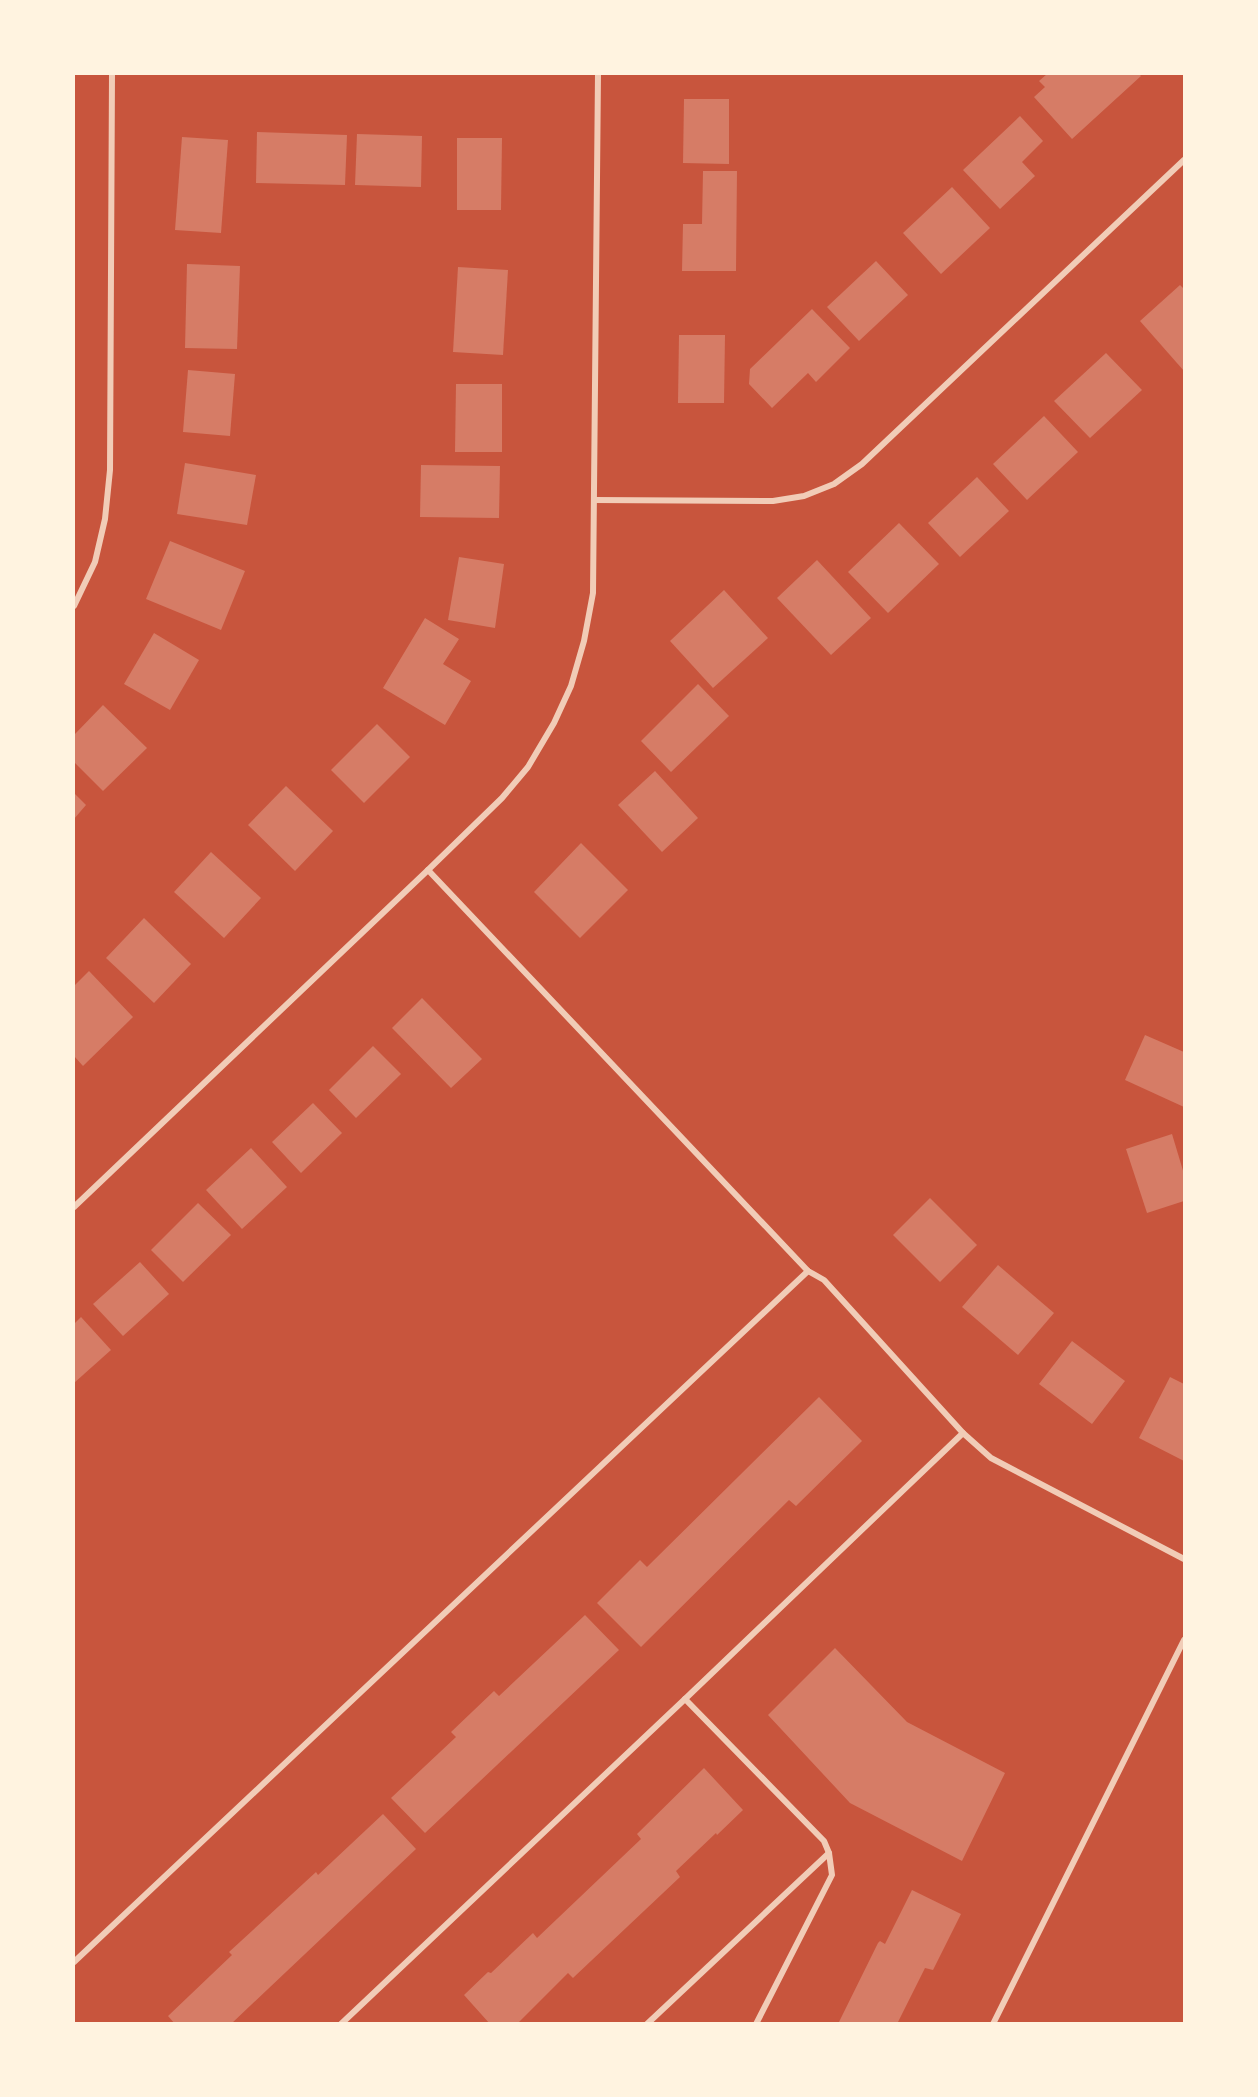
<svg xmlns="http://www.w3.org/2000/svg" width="1258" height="2097" font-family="'PT Sans',sans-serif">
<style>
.building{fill:#d67c66}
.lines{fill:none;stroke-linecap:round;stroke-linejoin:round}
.minor{stroke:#f1ccb7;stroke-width:6}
</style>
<rect width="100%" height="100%" fill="#c8553d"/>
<g class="building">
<path d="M 1047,74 L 1139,74 L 1141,76 L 1072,139 L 1034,97 L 1045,87 L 1039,81 Z"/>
<path d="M 684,99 L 729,99 L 729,164 L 683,163 Z"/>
<path d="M 1020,116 L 1043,141 L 1022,162 L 1035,176 L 1000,209 L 963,170 Z"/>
<path d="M 257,132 L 347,135 L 345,185 L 256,183 Z"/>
<path d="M 357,134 L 422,136 L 421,187 L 355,185 Z"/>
<path d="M 182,137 L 228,140 L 221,233 L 175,230 Z"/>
<path d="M 457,138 L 502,138 L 501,210 L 457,210 Z"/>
<path d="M 703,171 L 737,171 L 736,271 L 682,271 L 683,224 L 702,224 Z"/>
<path d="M 952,187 L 990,228 L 941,274 L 903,233 Z"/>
<path d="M 876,261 L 908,295 L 859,341 L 827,307 Z"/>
<path d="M 187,264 L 240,266 L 237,349 L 185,348 Z"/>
<path d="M 458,267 L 508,270 L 503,355 L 453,352 Z"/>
<path d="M 1180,285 L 1184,289 L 1184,371 L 1140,321 Z"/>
<path d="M 812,309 L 850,348 L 816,382 L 808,373 L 772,408 L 749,384 L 750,369 Z"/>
<path d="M 679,335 L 725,335 L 724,403 L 678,403 Z"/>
<path d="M 1106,353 L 1142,390 L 1090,438 L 1054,401 Z"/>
<path d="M 188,370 L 235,374 L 230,436 L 183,432 Z"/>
<path d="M 456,384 L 502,384 L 502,452 L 455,452 Z"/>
<path d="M 1044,416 L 1078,452 L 1027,500 L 993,464 Z"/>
<path d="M 185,463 L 256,475 L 247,525 L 177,514 Z"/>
<path d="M 421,465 L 500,466 L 499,518 L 420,517 Z"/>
<path d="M 977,477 L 1009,511 L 960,557 L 928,523 Z"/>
<path d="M 899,523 L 939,564 L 888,613 L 848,572 Z"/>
<path d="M 170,541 L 245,571 L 221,630 L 146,599 Z"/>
<path d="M 459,557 L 504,564 L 495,628 L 448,620 Z"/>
<path d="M 817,560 L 871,618 L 831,655 L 777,598 Z"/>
<path d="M 724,590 L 768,638 L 713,688 L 670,641 Z"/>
<path d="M 425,618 L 459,639 L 443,664 L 471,681 L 445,725 L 383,688 Z"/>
<path d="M 154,633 L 199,660 L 170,710 L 124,684 Z"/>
<path d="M 698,684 L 729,716 L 671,772 L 641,741 Z"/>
<path d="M 103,705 L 147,748 L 103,791 L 74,762 L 74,735 Z"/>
<path d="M 377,724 L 410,757 L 364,803 L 331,770 Z"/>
<path d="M 655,771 L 698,818 L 662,852 L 618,805 Z"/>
<path d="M 286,786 L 333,831 L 295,871 L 248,825 Z"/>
<path d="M 74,793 L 86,805 L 74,819 Z"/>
<path d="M 581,843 L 628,890 L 580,938 L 534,892 Z"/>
<path d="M 211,852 L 261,898 L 224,938 L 174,892 Z"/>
<path d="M 144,918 L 191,964 L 154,1003 L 106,958 Z"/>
<path d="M 89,971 L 133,1017 L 83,1066 L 74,1056 L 74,986 Z"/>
<path d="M 422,998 L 482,1059 L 451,1088 L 392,1028 Z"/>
<path d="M 1145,1035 L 1184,1052 L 1184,1107 L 1125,1080 Z"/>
<path d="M 373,1046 L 401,1074 L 356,1118 L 329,1090 Z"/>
<path d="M 313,1103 L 342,1133 L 301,1173 L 272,1142 Z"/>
<path d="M 1172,1134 L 1184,1174 L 1184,1201 L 1147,1213 L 1126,1149 Z"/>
<path d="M 251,1148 L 287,1187 L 242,1229 L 206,1190 Z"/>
<path d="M 930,1198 L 977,1245 L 940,1282 L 893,1235 Z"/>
<path d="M 198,1203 L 231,1235 L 183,1282 L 151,1250 Z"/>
<path d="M 140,1262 L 169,1294 L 123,1336 L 93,1304 Z"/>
<path d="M 998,1265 L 1054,1313 L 1018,1355 L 962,1307 Z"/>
<path d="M 81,1317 L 111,1350 L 74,1383 L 74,1324 Z"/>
<path d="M 1072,1341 L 1125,1381 L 1092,1424 L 1039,1384 Z"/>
<path d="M 1170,1377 L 1184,1384 L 1184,1461 L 1139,1438 Z"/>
<path d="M 819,1397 L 862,1441 L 796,1506 L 789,1500 L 641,1647 L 597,1603 L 640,1560 L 647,1567 Z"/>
<path d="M 585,1615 L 619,1650 L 425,1833 L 391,1798 L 456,1737 L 451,1732 L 494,1691 L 499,1696 Z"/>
<path d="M 835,1648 L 907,1722 L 1005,1773 L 962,1861 L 850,1803 L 768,1715 Z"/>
<path d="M 704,1768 L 743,1810 L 717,1835 L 716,1833 L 676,1871 L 680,1877 L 574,1977 L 573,1978 L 568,1973 L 517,2024 L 490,2024 L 464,1995 L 488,1972 L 491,1973 L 533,1933 L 537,1938 L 641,1839 L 637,1834 Z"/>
<path d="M 383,1814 L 416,1849 L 231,2024 L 175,2024 L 168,2016 L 232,1955 L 229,1952 L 316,1872 L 318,1875 Z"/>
<path d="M 912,1890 L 961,1914 L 933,1970 L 925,1968 L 897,2024 L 838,2024 L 878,1943 L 880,1941 L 885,1944 Z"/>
</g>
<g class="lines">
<g class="minor">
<path d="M 594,500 L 773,501 L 804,496 L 834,484 L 862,464 L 1184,160"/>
<path d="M 74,606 L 95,562 L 105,519 L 110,470 L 112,74"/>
<path d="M 428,870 L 808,1271 L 824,1280 L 963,1433 L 991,1458 L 1184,1559"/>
<path d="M 74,1207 L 428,870 L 502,798 L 528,767 L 554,723 L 571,686 L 584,641 L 593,593 L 598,74"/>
<path d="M 685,1699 L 824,1841 L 829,1853 L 832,1875 L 756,2024"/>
<path d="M 74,1962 L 808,1271"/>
<path d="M 341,2024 L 685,1699 L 963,1433"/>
<path d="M 647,2024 L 829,1853"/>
<path d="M 993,2024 L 1184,1640"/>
</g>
</g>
<rect width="1258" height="2097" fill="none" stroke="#fff3e0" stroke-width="150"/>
</svg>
